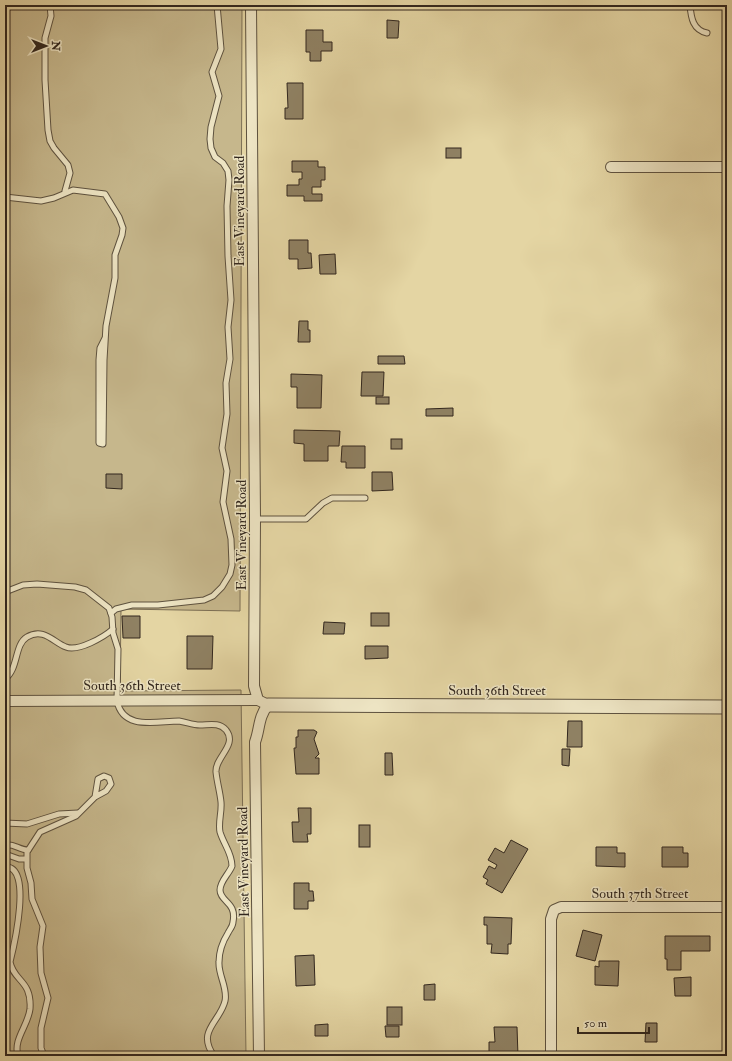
<svg xmlns="http://www.w3.org/2000/svg" width="732" height="1061" font-family="'IM FELL Double Pica',serif">
<style>
.green{fill:#c6b78c;stroke:#7c6f55}
.building{fill:#8f8163;stroke:#32271e}
.lines{fill:none;stroke-linecap:round;stroke-linejoin:round}
.service-casing{stroke:#5e523f;stroke-width:7}
.minor-casing{stroke:#5e523f;stroke-width:12}
.tertiary-casing{stroke:#5e523f;stroke-width:15}
.service{stroke:#ede4c3;stroke-width:5}
.minor{stroke:#ede4c3;stroke-width:10}
.tertiary{stroke:#ede4c3;stroke-width:13}
.labels{text-anchor:middle;stroke-width:3;stroke-linejoin:round;paint-order:stroke}
.street-label{font-size:14px;fill:#32271e;stroke:#ede4c3}
</style>
<rect width="100%" height="100%" fill="#e4d5a3"/>
<filter id="stains"><feTurbulence type="fractalNoise" baseFrequency=".005" numOctaves="4"/><feColorMatrix values="0 0 0 0 .2 0 0 0 0 .09 0 0 0 0 .02 0 0 0 .5 -.17"/></filter>
<radialGradient id="worn" r=".72"><stop offset=".6" stop-color="#630" stop-opacity="0"/><stop offset="1" stop-color="#630" stop-opacity=".3"/></radialGradient>
<path class="green" d="M 5,5 L 242,5 L 240,611 L 121,609 L 120,691 L 241,690 L 246,1056 L 5,1056 Z"/>
<g class="building">
<path d="M 387,20 L 399,21 L 398,38 L 387,38 Z"/>
<path d="M 306,30 L 323,30 L 323,42 L 332,42 L 332,51 L 321,51 L 321,61 L 310,61 L 310,52 L 306,52 Z"/>
<path d="M 287,83 L 303,83 L 303,119 L 285,119 L 285,108 L 288,108 Z"/>
<rect x="446" y="148" width="15" height="10"/>
<path d="M 292,161 L 318,161 L 318,167 L 325,167 L 325,180 L 321,180 L 321,187 L 312,187 L 312,194 L 322,194 L 322,201 L 304,201 L 304,196 L 287,196 L 287,185 L 299,185 L 299,179 L 302,179 L 302,172 L 292,172 Z"/>
<path d="M 289,240 L 308,240 L 308,253 L 311,253 L 312,268 L 298,269 L 298,259 L 289,259 Z"/>
<path d="M 335,254 L 336,274 L 320,274 L 319,255 Z"/>
<path d="M 299,321 L 308,321 L 308,330 L 310,330 L 310,342 L 298,342 Z"/>
<path d="M 378,356 L 404,356 L 405,364 L 378,364 Z"/>
<path d="M 362,372 L 384,372 L 383,396 L 361,396 Z"/>
<path d="M 291,374 L 322,375 L 321,408 L 297,408 L 297,387 L 291,387 Z"/>
<rect x="376" y="397" width="13" height="7"/>
<path d="M 453,408 L 453,416 L 426,416 L 426,409 Z"/>
<path d="M 294,430 L 340,431 L 339,446 L 328,446 L 328,461 L 304,461 L 304,444 L 294,443 Z"/>
<rect x="391" y="439" width="11" height="10"/>
<path d="M 342,446 L 365,446 L 365,468 L 346,468 L 346,462 L 341,462 Z"/>
<path d="M 372,472 L 392,472 L 393,490 L 372,491 Z"/>
<path d="M 106,474 L 122,474 L 122,489 L 106,488 Z"/>
<rect x="371" y="613" width="18" height="13"/>
<path d="M 122,616 L 140,616 L 140,638 L 123,638 Z"/>
<path d="M 324,622 L 345,623 L 344,634 L 323,634 Z"/>
<path d="M 187,636 L 213,636 L 212,669 L 187,669 Z"/>
<path d="M 365,646 L 388,646 L 388,658 L 365,659 Z"/>
<path d="M 568,721 L 582,721 L 582,747 L 567,747 Z"/>
<path d="M 298,730 L 314,730 L 317,732 L 314,739 L 319,754 L 315,758 L 319,758 L 319,774 L 296,774 L 294,748 L 296,748 L 296,737 L 298,737 Z"/>
<path d="M 562,749 L 570,749 L 569,766 L 562,765 Z"/>
<path d="M 385,753 L 392,753 L 393,775 L 385,775 Z"/>
<path d="M 298,808 L 311,808 L 311,834 L 307,834 L 308,842 L 293,842 L 292,822 L 299,822 Z"/>
<rect x="359" y="825" width="11" height="22"/>
<path d="M 511,840 L 528,849 L 502,893 L 486,884 L 488,880 L 483,877 L 489,866 L 495,869 L 497,865 L 488,860 L 495,848 L 504,853 Z"/>
<path d="M 596,847 L 617,847 L 617,853 L 625,853 L 625,867 L 596,866 Z"/>
<path d="M 662,847 L 683,847 L 683,853 L 688,853 L 688,867 L 662,867 Z"/>
<path d="M 294,883 L 309,883 L 309,891 L 313,891 L 314,901 L 308,901 L 308,909 L 294,909 Z"/>
<path d="M 484,917 L 512,918 L 511,944 L 508,944 L 508,954 L 491,953 L 492,944 L 487,944 L 487,925 L 484,925 Z"/>
<path d="M 583,930 L 602,935 L 595,961 L 576,956 Z"/>
<path d="M 665,936 L 710,936 L 710,951 L 681,951 L 681,970 L 667,970 L 667,959 L 665,959 Z"/>
<path d="M 314,955 L 315,985 L 296,986 L 295,956 Z"/>
<path d="M 599,961 L 619,961 L 618,986 L 595,985 L 595,966 L 599,967 Z"/>
<path d="M 691,977 L 691,996 L 675,996 L 674,978 Z"/>
<path d="M 435,984 L 435,1000 L 424,1000 L 424,985 Z"/>
<rect x="387" y="1007" width="15" height="18"/>
<path d="M 646,1023 L 657,1023 L 657,1042 L 645,1042 Z"/>
<path d="M 328,1024 L 328,1036 L 315,1036 L 315,1025 Z"/>
<path d="M 385,1026 L 399,1026 L 399,1037 L 386,1037 Z"/>
<path d="M 494,1027 L 517,1027 L 518,1056 L 489,1056 L 489,1042 L 495,1042 Z"/>
</g>
<g class="lines">
<g class="service-casing">
<g id="service">
<path d="M 50,5 L 51,16 L 45,38 L 45,80 L 48,130 L 50,141 L 54,148 L 68,165 L 70,173 L 65,191"/>
<path d="M 690,5 C 691,18 693,30 707,33"/>
<path d="M 5,12 L 10,5"/>
<path d="M 5,197 L 41,201 L 54,198 L 73,190 L 105,194 L 119,217 L 123,228 L 122,235 L 115,255 L 115,278 L 106,326 L 104,360 L 103,444 L 99,443 L 99,360 L 100,348 L 105,338"/>
<path d="M 255,519 L 306,519 L 323,503 L 332,498 L 365,498"/>
<path d="M 5,592 L 23,585 L 37,584 L 75,587 L 86,590 L 109,608 L 112,617 L 113,633 L 118,649 L 117,701 C 123,731 157,721 179,721 C 186,722 193,725 200,725 C 209,725 219,722 226,730 C 238,745 215,757 216,772 C 217,782 220,792 221,802 C 222,812 218,822 220,832 C 224,845 232,853 232,866 C 229,874 220,881 220,890 C 220,902 237,902 233,922 C 233,926 230,929 228,933 C 223,941 219,952 219,962 C 218,975 228,988 225,1001 C 220,1022 196,1031 214,1056"/>
<path d="M 111,613 L 116,609 L 132,605 L 158,605 L 204,600 L 213,596 L 222,587 L 230,574 L 232,565 L 231,539 L 223,502 L 227,471 L 222,448 L 227,414 L 226,383 L 230,359 L 228,327 L 231,300 L 228,256 L 227,206 L 229,180 L 228,171 L 223,163 L 215,157 L 211,148 L 210,139 L 211,127 L 219,96 L 212,72 L 221,49 L 217,5"/>
<path d="M 5,679 C 19,668 14,645 27,637 C 44,627 54,643 66,647 C 78,652 104,637 113,629"/>
<path d="M 5,823 L 27,824 L 59,814 L 78,813"/>
<path d="M 5,845 C 14,843 19,850 28,850"/>
<path d="M 5,854 L 19,859 L 26,859"/>
<path d="M 5,867 C 33,865 14,946 10,962 C 14,982 32,980 30,1009 C 28,1026 13,1039 18,1056"/>
<path d="M 44,1056 L 41,1048 L 41,1028 L 48,998 L 41,973 L 40,947 L 43,926 L 32,899 L 31,883 L 27,868 L 27,852 L 40,832 L 76,816 L 95,797 L 106,791 L 111,784 L 109,778 L 104,776 L 98,779 L 95,797"/>
</g>
</g>
<g class="minor-casing">
<g id="minor">
<path d="M 251,5 L 255,519 L 254,686 L 258,700 L 268,705 C 258,717 260,729 255,742 L 259,1056"/>
<path d="M 611,167 L 727,167"/>
<path d="M 5,701 L 258,700"/>
<path d="M 551,1056 L 551,919 L 554,910 L 561,907 L 727,907"/>
</g>
</g>
<g class="tertiary-casing">
<path id="tertiary" d="M 268,705 L 727,707"/>
</g>
<use href="#service" class="service"/>
<use href="#minor" class="minor"/>
<use href="#tertiary" class="tertiary"/>
</g>
<g class="labels">
<g class="street-label">
<text transform="translate(239 211) rotate(-90)" y="5">East Vineyard Road</text>
<text transform="translate(241 535) rotate(-90)" y="5">East Vineyard Road</text>
<text x="132" y="690">South 36th Street</text>
<text x="497" y="695">South 36th Street</text>
<text transform="translate(243 862) rotate(-91)" y="5">East Vineyard Road</text>
<text x="640" y="898">South 37th Street</text>
</g>
</g>
<rect width="732" height="1061" fill="none" stroke="#e4d5a3" stroke-width="20"/>
<rect x="6" y="6" width="720" height="1049" fill="none" stroke="#32271e" stroke-width="2"/>
<rect x="10" y="10" width="712" height="1041" fill="none" stroke="#32271e"/>
<g transform="translate(46 46) rotate(90)" stroke="#ede4c3" stroke-width="3" paint-order="stroke">
<path d="M0-3L7 15L0 10L-7 15Z" fill="#32271e"/>
<text y="-6" font-size="11" font-weight="bold" text-anchor="middle" fill="#32271e">N</text>
</g>
<path d="M578 1027v6h71v-6" fill="none" stroke="#32271e" stroke-width="2"/>
<text x="584" y="1027" font-size="12" fill="#32271e" stroke="#ede4c3" stroke-width="3" paint-order="stroke">50 m</text>
<rect width="100%" height="100%" filter="url(#stains)"/>
<rect width="100%" height="100%" fill="url(#worn)"/>
</svg>
